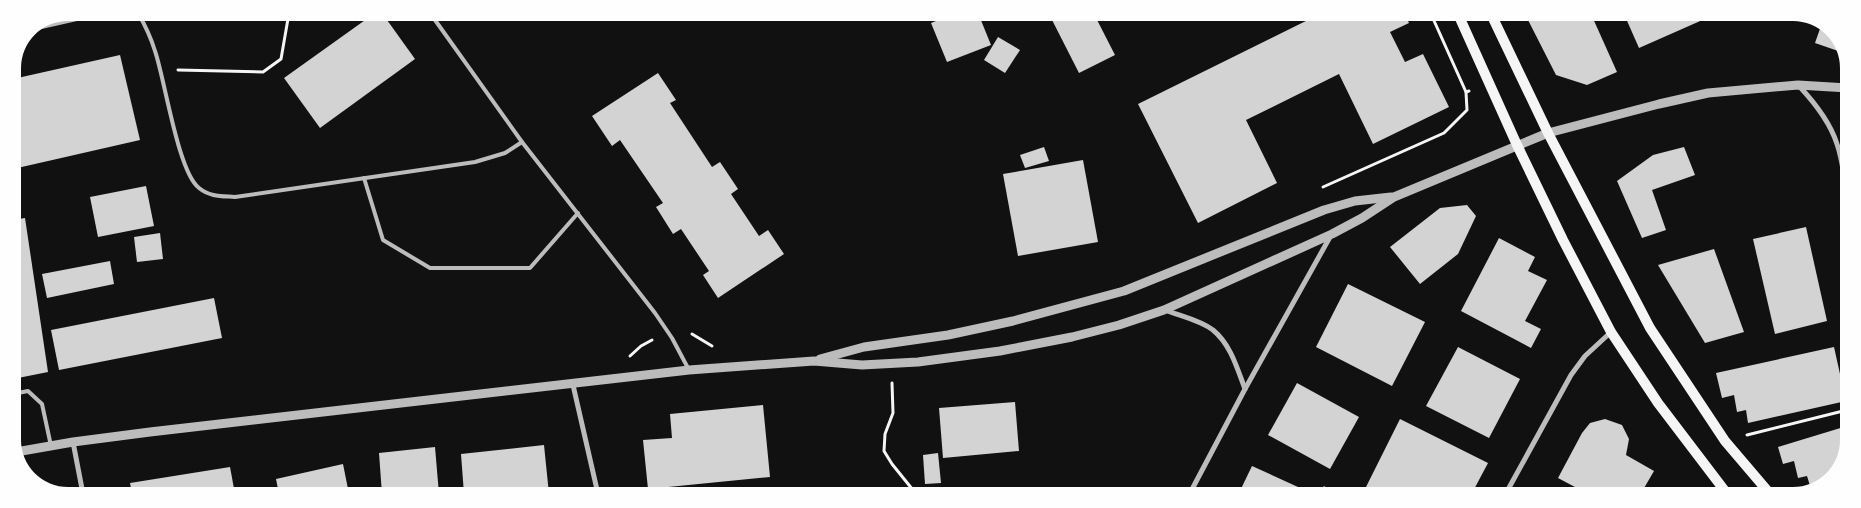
<svg xmlns="http://www.w3.org/2000/svg" width="1861" height="508" font-family="Manrope,sans-serif">
<style>
.building{fill:#d3d3d3}
.lines{fill:none;stroke-linecap:round;stroke-linejoin:round}
.path{stroke:#f5f5f5;stroke-width:3}
.service{stroke:#bcbcbc;stroke-width:4}
.minor{stroke:#bcbcbc;stroke-width:5}
.tertiary{stroke:#bcbcbc;stroke-width:9}
.secondary{stroke:#f5f5f5;stroke-width:10}
</style>
<rect width="100%" height="100%" fill="#111"/>
<g class="building">
<path d="M 375,13 L 382,13 L 415,59 L 320,128 L 284,78 Z"/>
<path d="M 956,13 L 978,13 L 991,45 L 947,62 L 931,23 Z"/>
<path d="M 1049,14 L 1094,14 L 1115,55 L 1079,73 Z"/>
<path d="M 1320,14 L 1405,14 L 1409,23 L 1390,32 L 1405,62 L 1423,54 L 1449,107 L 1373,144 L 1339,74 L 1246,120 L 1277,183 L 1198,223 L 1138,104 Z"/>
<path d="M 1537,14 L 1591,14 L 1617,72 L 1587,85 L 1556,75 L 1527,18 Z"/>
<path d="M 1624,14 L 1705,14 L 1707,18 L 1639,48 Z"/>
<path d="M 1822,23 L 1835,32 L 1844,53 L 1815,43 Z"/>
<path d="M 998,37 L 1020,50 L 1005,73 L 984,60 Z"/>
<path d="M 120,55 L 140,140 L 13,169 L 13,79 Z"/>
<path d="M 658,73 L 676,100 L 670,103 L 712,167 L 720,162 L 738,189 L 731,194 L 759,236 L 768,230 L 784,254 L 718,298 L 703,275 L 709,271 L 681,229 L 673,234 L 656,207 L 663,203 L 620,140 L 612,146 L 592,116 Z"/>
<path d="M 1044,147 L 1049,161 L 1025,168 L 1020,155 Z"/>
<path d="M 1684,147 L 1695,175 L 1652,190 L 1666,230 L 1642,238 L 1617,181 L 1653,155 Z"/>
<path d="M 1083,160 L 1098,242 L 1018,256 L 1003,174 Z"/>
<path d="M 146,186 L 154,226 L 98,237 L 90,197 Z"/>
<path d="M 1467,205 L 1476,216 L 1458,254 L 1420,284 L 1390,247 L 1440,208 Z"/>
<path d="M 25,218 L 48,372 L 13,379 L 13,220 Z"/>
<path d="M 1806,227 L 1827,321 L 1775,334 L 1753,239 Z"/>
<path d="M 160,233 L 163,259 L 137,262 L 134,237 Z"/>
<path d="M 1499,238 L 1535,257 L 1528,271 L 1547,280 L 1525,321 L 1541,329 L 1531,348 L 1461,311 Z"/>
<path d="M 1714,249 L 1744,332 L 1705,343 L 1658,265 Z"/>
<path d="M 110,261 L 114,284 L 47,298 L 42,274 Z"/>
<path d="M 1348,284 L 1425,322 L 1392,386 L 1316,347 Z"/>
<path d="M 214,298 L 222,338 L 59,370 L 51,330 Z"/>
<path d="M 1458,347 L 1520,379 L 1489,438 L 1426,406 Z"/>
<path d="M 1834,347 L 1846,401 L 1748,423 L 1746,410 L 1737,412 L 1734,395 L 1722,398 L 1716,373 Z"/>
<path d="M 1297,383 L 1359,417 L 1330,469 L 1268,435 Z"/>
<path d="M 1015,402 L 1019,451 L 943,458 L 939,408 Z"/>
<path d="M 763,405 L 770,477 L 648,489 L 643,440 L 672,438 L 670,414 Z"/>
<path d="M 1400,419 L 1488,463 L 1471,495 L 1371,495 L 1364,491 Z"/>
<path d="M 1605,419 L 1622,425 L 1629,439 L 1626,455 L 1654,471 L 1640,495 L 1590,495 L 1558,478 L 1582,433 L 1590,423 Z"/>
<path d="M 1847,426 L 1847,454 L 1827,484 L 1811,489 L 1807,476 L 1798,478 L 1794,461 L 1783,464 L 1778,447 Z"/>
<path d="M 544,445 L 549,494 L 464,494 L 461,454 Z"/>
<path d="M 435,447 L 439,494 L 382,494 L 379,453 Z"/>
<path d="M 938,453 L 941,483 L 925,484 L 923,455 Z"/>
<path d="M 343,464 L 349,494 L 279,494 L 276,479 Z"/>
<path d="M 1252,466 L 1309,492 L 1307,495 L 1238,495 Z"/>
<path d="M 230,467 L 235,494 L 132,494 L 130,483 Z"/>
<path d="M 1324,486 L 1338,495 L 1317,495 Z"/>
<path d="M 782,488 L 854,490 L 854,495 L 782,494 Z"/>
</g>
<g class="lines">
<g class="path">
<path d="M 322,13 L 332,16 L 338,13"/>
<path d="M 1431,14 L 1466,92"/>
<path d="M 178,70 L 263,72 L 281,59 L 289,13"/>
<path d="M 1323,187 L 1444,133 L 1467,110 L 1466,92 L 1469,91"/>
<path d="M 692,334 L 712,346"/>
<path d="M 630,356 L 641,346 L 652,340"/>
<path d="M 892,383 L 893,413 L 885,434 L 884,451 L 892,464 L 917,495"/>
<path d="M 1747,435 L 1847,410"/>
</g>
<g class="service">
<path d="M 138,13 C 145,25 151,38 155,51 C 165,80 178,172 199,188 C 210,197 222,196 235,197 L 475,162 L 505,153 L 522,142"/>
<path d="M 430,13 L 522,142 L 655,313 L 672,338 L 689,370"/>
<path d="M 28,30 L 90,16 L 97,13"/>
<path d="M 364,178 L 383,240 L 430,268 L 530,268 L 578,213"/>
<path d="M 13,394 L 28,391 L 42,404 L 51,446"/>
</g>
<g class="minor">
<path d="M 1799,86 C 1815,103 1830,122 1837,144 C 1843,161 1844,180 1848,197"/>
<path d="M 1165,310 C 1180,316 1200,320 1213,330 C 1231,345 1237,368 1245,389"/>
<path d="M 573,385 L 598,494"/>
<path d="M 73,442 L 83,494"/>
<path d="M 1189,495 L 1245,389 L 1330,237"/>
<path d="M 1505,495 L 1571,375 L 1585,356 L 1611,332"/>
</g>
<g class="tertiary">
<path d="M 820,359 L 864,347 L 948,335 L 1013,321 L 1124,291 L 1324,210 L 1355,201 L 1391,197"/>
<path d="M 16,452 L 73,442 L 150,432 L 689,370 L 814,361 L 862,365 L 918,362 L 1000,351 L 1072,337 L 1119,325 L 1164,310 L 1332,234 L 1362,218 L 1394,197 L 1548,133 L 1659,104 L 1708,93 L 1798,85 L 1848,88"/>
</g>
<g class="secondary">
<path d="M 1458,14 L 1517,145 L 1563,240 L 1611,332 L 1658,403 L 1728,495"/>
<path d="M 1491,14 L 1548,133 L 1650,328 L 1725,441 L 1771,495"/>
</g>
</g>
<path d="M0 0H1861V508H0ZM68 21H1793A47 47 0 0 1 1840 68V440A47 47 0 0 1 1793 487H68A47 47 0 0 1 21 440V68A47 47 0 0 1 68 21Z" fill="#fefefe" fill-rule="evenodd"/>
</svg>
